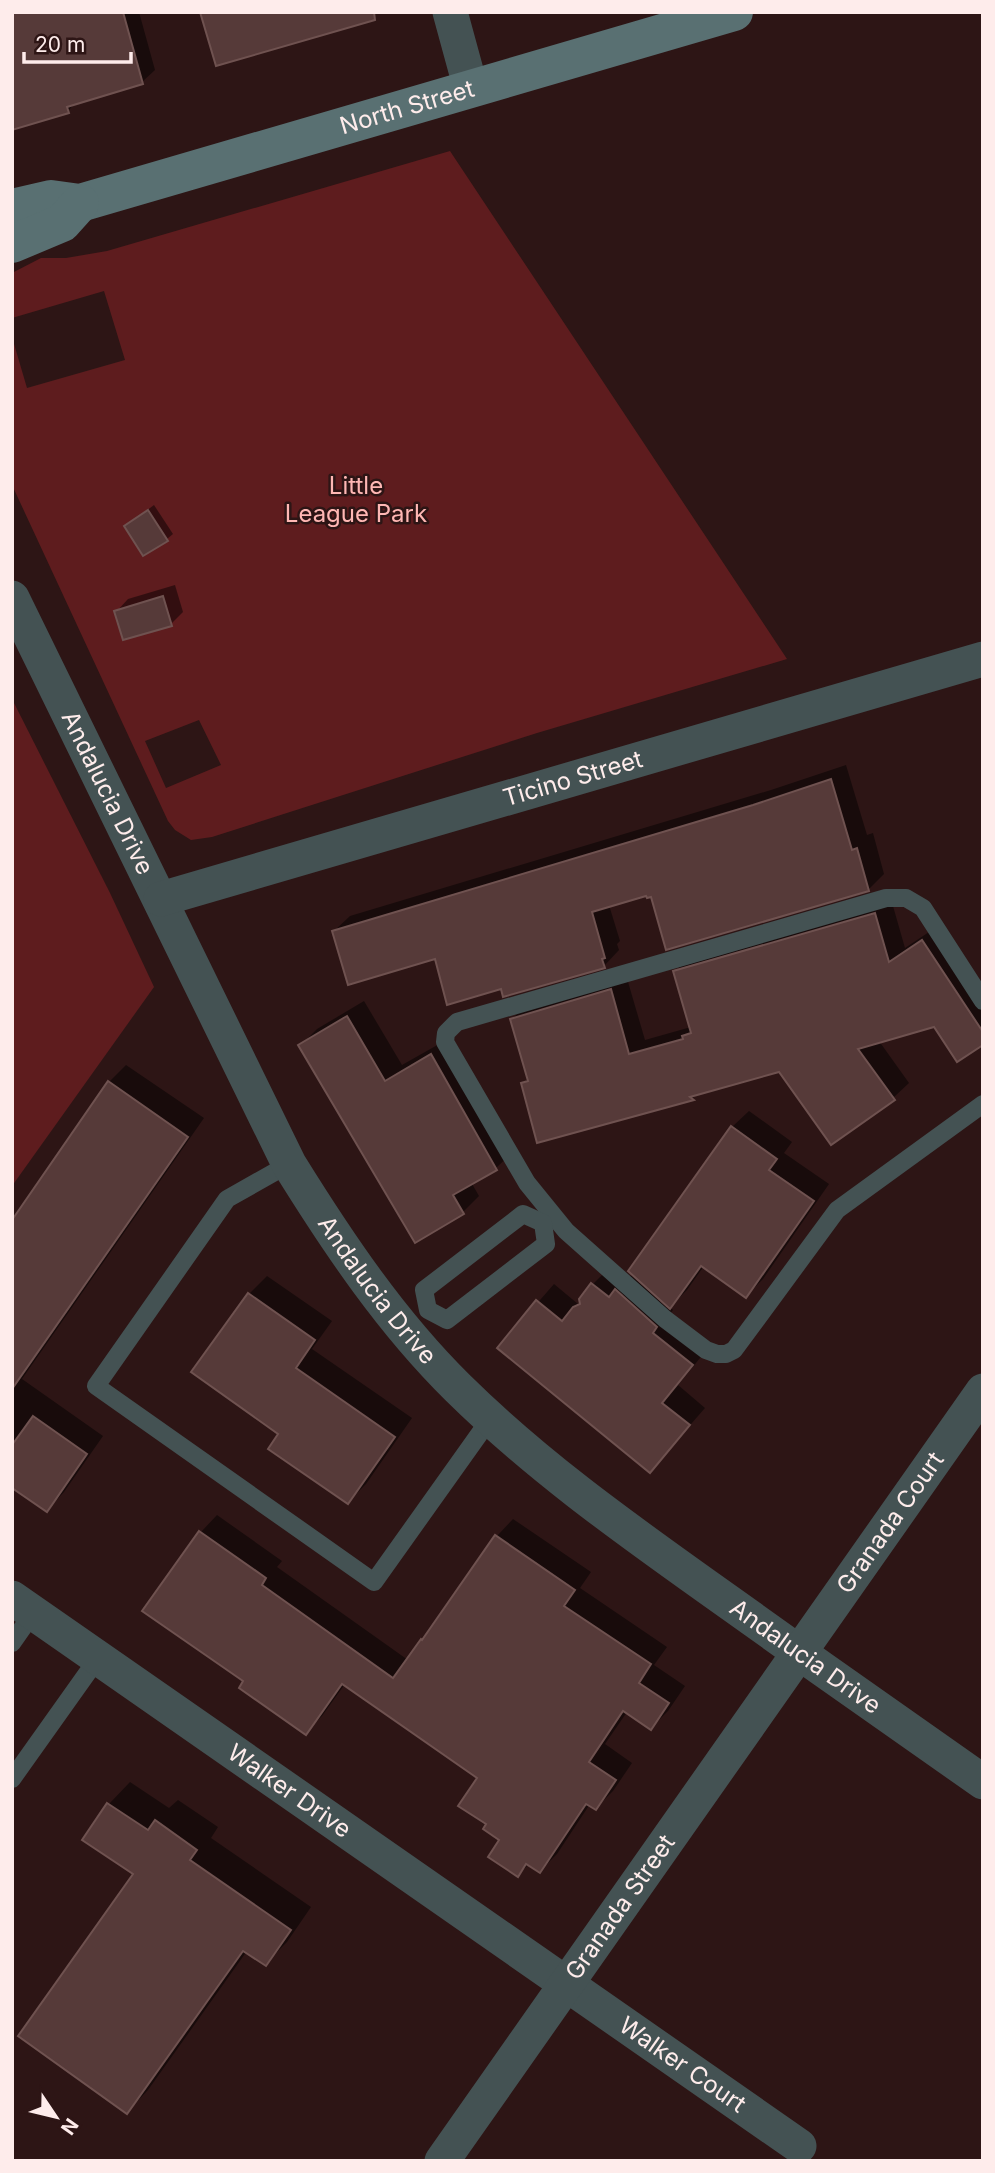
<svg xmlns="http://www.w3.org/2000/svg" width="995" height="2173" font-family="Inter,sans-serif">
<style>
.green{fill:#5e1c1e;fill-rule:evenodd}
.shadow{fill:#0007}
.building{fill:#563a39;stroke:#6f5250;stroke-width:2}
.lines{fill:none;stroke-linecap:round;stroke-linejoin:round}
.lane{stroke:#445253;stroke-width:18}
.street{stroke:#445253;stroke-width:35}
.secondary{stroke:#597072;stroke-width:38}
.labels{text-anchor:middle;stroke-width:5;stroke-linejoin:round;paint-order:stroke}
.street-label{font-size:24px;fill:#feeceb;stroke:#2d1515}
.park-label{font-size:24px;fill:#ffb7b4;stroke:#2d1515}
</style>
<rect width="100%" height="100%" fill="#2d1515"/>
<g class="green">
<path d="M 450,151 L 787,659 L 537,733 L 212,837 L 191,840 L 175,830 L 168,821 L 12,485 L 12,337 L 27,388 L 125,360 L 104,291 L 12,318 L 12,273 L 41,258 L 66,258 L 107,251 ZM 199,720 L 221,765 L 166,788 L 145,741 Z"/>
<path d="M 12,699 L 110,893 L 154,987 L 12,1186 Z"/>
</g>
<g class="shadow">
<path d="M 12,12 L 139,12 L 155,70 L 142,82 L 76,102 L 68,111 Z"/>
<path d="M 154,505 L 173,534 L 167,539 L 126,526 Z"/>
<path d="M 175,585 L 183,612 L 171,624 L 116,612 L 128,599 Z"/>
<path d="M 846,765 L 867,835 L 873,833 L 884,874 L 868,890 L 647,894 L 609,905 L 620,941 L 617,944 L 619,950 L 604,966 L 502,987 L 436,957 L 334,931 L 350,916 L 771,790 Z"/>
<path d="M 891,899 L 905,948 L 938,926 L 983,994 L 983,1042 L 935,1025 L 879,1041 L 909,1083 L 893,1098 L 780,1070 L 698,1093 L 693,1098 L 538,1141 L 523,1084 L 529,1078 L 512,1019 L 527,1004 L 626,975 L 645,1040 L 691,1027 L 675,972 L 690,956 Z"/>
<path d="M 364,1001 L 402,1065 L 448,1039 L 513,1152 L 496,1168 L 471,1182 L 479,1196 L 463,1212 L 301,1045 L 317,1029 Z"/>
<path d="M 126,1065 L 204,1118 L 22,1379 L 103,1436 L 64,1492 L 47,1510 L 12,1485 L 12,1222 L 109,1082 Z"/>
<path d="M 749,1111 L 792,1142 L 784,1153 L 829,1184 L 763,1279 L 746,1296 L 704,1266 L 687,1290 L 670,1307 L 673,1310 L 669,1315 L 709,1347 L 678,1385 L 705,1408 L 650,1471 L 499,1347 L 554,1284 L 578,1304 L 593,1284 L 609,1268 L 626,1281 L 633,1273 L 732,1127 Z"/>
<path d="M 267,1276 L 332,1321 L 312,1349 L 412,1418 L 366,1484 L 348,1502 L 249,1294 Z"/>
<path d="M 217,1515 L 282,1561 L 277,1567 L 408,1660 L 497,1536 L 513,1519 L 591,1572 L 580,1588 L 667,1647 L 654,1665 L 685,1686 L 668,1711 L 651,1728 L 627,1712 L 605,1744 L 632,1763 L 613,1791 L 596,1808 L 590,1804 L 557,1854 L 540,1871 L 529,1864 L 518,1875 L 501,1839 L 489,1824 L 480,1778 L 345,1684 L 322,1716 L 305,1733 L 246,1681 L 145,1610 L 201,1532 Z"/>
<path d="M 130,1782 L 169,1808 L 178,1800 L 218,1827 L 211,1838 L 311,1907 L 287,1942 L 265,1964 L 247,1951 L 148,2090 L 127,2112 L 135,1874 L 109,1804 Z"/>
</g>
<g class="building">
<path d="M 12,12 L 123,12 L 143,84 L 67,107 L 69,113 L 12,130 Z"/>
<path d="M 200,12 L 374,12 L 375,20 L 216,66 Z"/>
<path d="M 148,510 L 168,541 L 143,556 L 124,526 Z"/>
<path d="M 163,596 L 172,626 L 123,640 L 114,611 Z"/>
<path d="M 831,779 L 852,850 L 857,848 L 869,891 L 666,950 L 651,897 L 647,898 L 646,896 L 592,912 L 605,958 L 602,959 L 605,968 L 503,997 L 501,989 L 447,1005 L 435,959 L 348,985 L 332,931 L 753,805 Z"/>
<path d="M 875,913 L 889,962 L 922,940 L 983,1032 L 983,1045 L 957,1062 L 934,1027 L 858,1049 L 895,1100 L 831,1145 L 779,1072 L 690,1097 L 694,1100 L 537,1143 L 521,1083 L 528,1081 L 510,1019 L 611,989 L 629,1054 L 683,1039 L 682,1036 L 691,1033 L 673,971 Z"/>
<path d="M 347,1016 L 385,1081 L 431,1054 L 497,1170 L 453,1195 L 464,1214 L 415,1243 L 298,1045 Z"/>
<path d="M 108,1081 L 188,1137 L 12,1389 L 12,1220 Z"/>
<path d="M 731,1126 L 777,1159 L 769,1170 L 814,1201 L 746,1298 L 701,1266 L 670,1309 L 628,1271 Z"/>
<path d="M 591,1283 L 609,1297 L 615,1289 L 657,1327 L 653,1333 L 693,1365 L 662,1403 L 690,1425 L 650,1473 L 497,1348 L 536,1300 L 562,1321 L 573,1307 L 580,1304 L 579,1299 Z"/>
<path d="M 248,1293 L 315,1340 L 296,1368 L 395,1437 L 348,1504 L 268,1449 L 278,1434 L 191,1372 Z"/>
<path d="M 33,1416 L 87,1454 L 47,1512 L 12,1488 L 12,1445 Z"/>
<path d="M 199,1531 L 266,1578 L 262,1585 L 393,1678 L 421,1639 L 422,1640 L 495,1535 L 575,1590 L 564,1606 L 651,1664 L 639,1683 L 669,1703 L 651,1730 L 623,1711 L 589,1762 L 616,1780 L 596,1810 L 586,1804 L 540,1873 L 526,1864 L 518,1877 L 488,1857 L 499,1840 L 483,1829 L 486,1824 L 458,1806 L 477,1778 L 342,1684 L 306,1735 L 239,1688 L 243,1681 L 142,1611 Z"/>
<path d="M 107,1803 L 148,1830 L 155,1820 L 197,1850 L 190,1860 L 291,1930 L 266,1966 L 243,1951 L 127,2114 L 18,2036 L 133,1874 L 82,1840 Z"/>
</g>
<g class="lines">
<g class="lane">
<path d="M 983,1001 L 923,908 L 906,898 L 886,898 L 457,1022 L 446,1033 L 445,1042 L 527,1183 L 566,1231 L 665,1319 L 706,1350 L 717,1354 L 726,1354 L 734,1350 L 837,1210 L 983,1104"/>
<path d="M 289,1164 L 227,1199 L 96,1386 L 374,1582 L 490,1419"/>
<path d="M 523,1214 L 543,1223 L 546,1244 L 447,1320 L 428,1310 L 424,1290 Z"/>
<path d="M 12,1643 L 33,1613"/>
<path d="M 12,1779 L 98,1658"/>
</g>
<g class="street">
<path d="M 450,12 L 471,89"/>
<path id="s1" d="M 12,598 L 289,1164 C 338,1243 391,1322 458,1388 C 534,1463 619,1524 706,1586 C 798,1652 890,1717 983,1782"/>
<path id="s2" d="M 161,899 L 983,659"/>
<path id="s3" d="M 12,1598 L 799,2146"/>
<path id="s4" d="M 442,2161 L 983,1391"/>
</g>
<g class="secondary">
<path id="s5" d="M 12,208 L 51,199 L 80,203 L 734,12"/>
<path d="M 12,244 L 62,223 L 80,203"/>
</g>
</g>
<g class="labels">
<g class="street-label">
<text dy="8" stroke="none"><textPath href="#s5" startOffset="410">North Street</textPath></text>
<text dy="8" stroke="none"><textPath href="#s2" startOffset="429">Ticino Street</textPath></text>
<text dy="8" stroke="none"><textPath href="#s1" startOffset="217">Andalucia Drive</textPath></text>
<text dy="8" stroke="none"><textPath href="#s1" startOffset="784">Andalucia Drive</textPath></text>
<text dy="8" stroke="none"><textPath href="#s4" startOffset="780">Granada Court</textPath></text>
<text dy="8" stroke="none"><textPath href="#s1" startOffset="1351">Andalucia Drive</textPath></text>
<text dy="8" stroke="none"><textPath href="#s3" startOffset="338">Walker Drive</textPath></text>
<text dy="8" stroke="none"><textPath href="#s4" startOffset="310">Granada Street</textPath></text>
<text dy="8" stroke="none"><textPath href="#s3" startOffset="817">Walker Court</textPath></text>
</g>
<g class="park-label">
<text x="356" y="494">Little<tspan x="356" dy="28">League Park</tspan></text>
</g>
</g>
<rect width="995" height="2173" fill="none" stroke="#feeceb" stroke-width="28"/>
<g transform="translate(56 2117) rotate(125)" stroke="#2d1515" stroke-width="5" paint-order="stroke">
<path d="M0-5L12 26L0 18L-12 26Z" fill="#feeceb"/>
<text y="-10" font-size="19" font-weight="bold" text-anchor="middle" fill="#feeceb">N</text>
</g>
<path d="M24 52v10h107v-10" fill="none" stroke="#feeceb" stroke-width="3.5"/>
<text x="35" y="52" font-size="21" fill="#feeceb" stroke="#2d1515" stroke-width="5" paint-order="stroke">20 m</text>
</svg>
